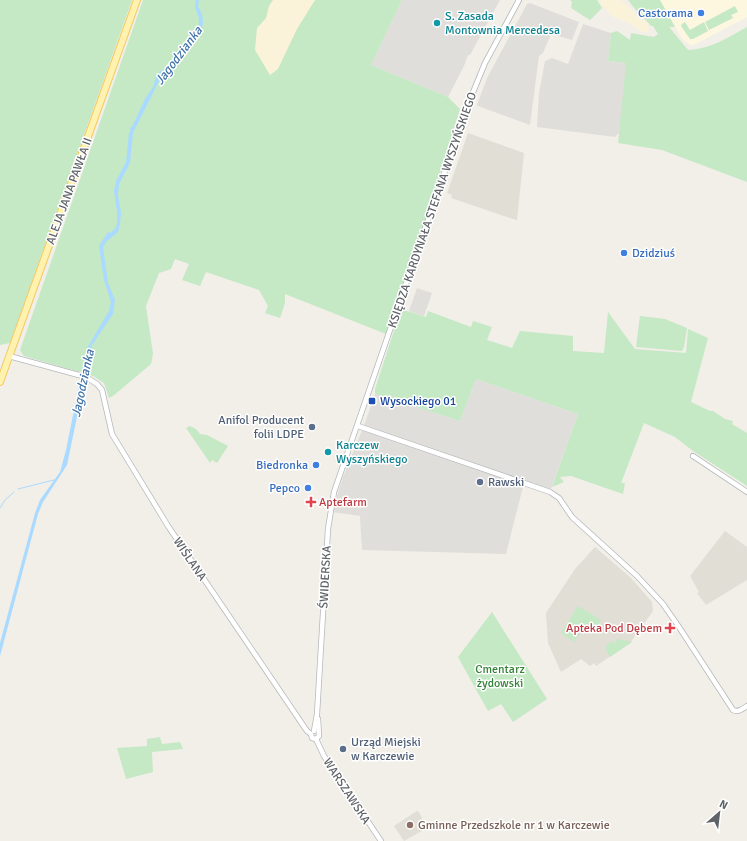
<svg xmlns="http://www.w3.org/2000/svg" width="747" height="841" font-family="Signika,sans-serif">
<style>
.commercial{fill:#fef7e0}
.industrial{fill:#e0deda}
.education{fill:#e1ded6}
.green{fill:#c5e8c5}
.sand{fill:#fbf3d9}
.water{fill:#aadaff}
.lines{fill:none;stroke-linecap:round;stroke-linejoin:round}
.stream{stroke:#aadaff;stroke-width:1}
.minor-casing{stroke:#b5b8bc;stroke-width:6}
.major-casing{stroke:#f2c960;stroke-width:8}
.minor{stroke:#fff;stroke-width:4.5}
.major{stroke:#fff2af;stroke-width:6}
.shop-dot{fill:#3f7fe0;stroke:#fff;stroke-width:1.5}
.culture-dot{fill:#0f9aa8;stroke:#fff;stroke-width:1.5}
.transit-dot{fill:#1a4fb4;stroke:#fff;stroke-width:1.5}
.service-dot{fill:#5c6f8a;stroke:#fff;stroke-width:1.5}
.health-dot{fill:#e0444e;stroke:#fff;stroke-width:1.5}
.education-dot{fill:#8d6e63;stroke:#fff;stroke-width:1.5}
.labels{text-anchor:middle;stroke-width:3;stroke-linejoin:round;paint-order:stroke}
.shop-label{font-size:12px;fill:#366cbe;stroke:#fff;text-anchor:end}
.culture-label{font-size:12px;fill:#0d838f;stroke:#fff;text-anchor:start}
.street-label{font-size:12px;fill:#5f6368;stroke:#fff}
.transit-label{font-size:12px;fill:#164399;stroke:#fff;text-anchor:start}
.service-label{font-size:12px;fill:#4e5e75;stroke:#fff;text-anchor:start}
.health-label{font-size:12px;fill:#be3a42;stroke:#fff;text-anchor:start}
.park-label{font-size:12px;fill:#348238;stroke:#fff}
.education-label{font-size:12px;fill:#785e54;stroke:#fff;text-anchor:start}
.water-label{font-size:13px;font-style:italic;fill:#4174aa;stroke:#fff}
</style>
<rect width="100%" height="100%" fill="#f1efe8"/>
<path class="commercial" d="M 660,0 L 747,0 L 747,17 L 692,46 L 682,39 Z"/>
<g class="industrial">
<path d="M 402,0 L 500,0 L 470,55 L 468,55 L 464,66 L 448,97 L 371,65 Z"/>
<path d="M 530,3 L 579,22 L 572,40 L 551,34 L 543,53 L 539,56 L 530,125 L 478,106 L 477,105 L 487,78 L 527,4 Z"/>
<path d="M 583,24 L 611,33 L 608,61 L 627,63 L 619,133 L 615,137 L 537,127 L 539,93 L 545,61 L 552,58 L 568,64 Z"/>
<path d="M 417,288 L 432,293 L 424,316 L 409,311 Z"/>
<path d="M 476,379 L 578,414 L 550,492 L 524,483 L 506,554 L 362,550 L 360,516 L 332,512 L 343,477 L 365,423 L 375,394 L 460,421 Z"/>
</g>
<g class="education">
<path d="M 468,133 L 524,153 L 517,220 L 516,220 L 451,198 L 452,195 L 447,193 Z"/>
<path d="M 725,531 L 747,547 L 747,580 L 706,605 L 697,593 L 699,592 L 690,576 Z"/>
<path d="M 595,547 L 631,578 L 652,602 L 653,611 L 630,643 L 596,666 L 594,663 L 590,666 L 581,659 L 561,672 L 548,643 L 546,613 L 575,569 Z"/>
<path d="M 417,811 L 419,812 L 427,828 L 404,841 L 394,826 Z"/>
</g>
<g class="green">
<path d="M 0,0 L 132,0 L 10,343 L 0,345 Z"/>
<path d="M 143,0 L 402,0 L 371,65 L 448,97 L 460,109 L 415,253 L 386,334 L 285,294 L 285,303 L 280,318 L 265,313 L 268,306 L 259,290 L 206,272 L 200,286 L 182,280 L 189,264 L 175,259 L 171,269 L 159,273 L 146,306 L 153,354 L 151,364 L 113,396 L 109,398 L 104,383 L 93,376 L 24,356 L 20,350 Z"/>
<path d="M 570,0 L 597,0 L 602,8 L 590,20 L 571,8 L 572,2 Z"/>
<path d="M 628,0 L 660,0 L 675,27 L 669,27 L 688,50 C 710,49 728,38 747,27 L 747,182 L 662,150 L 618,143 L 626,63 L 608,61 L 611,33 L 617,31 L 630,40 L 631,33 L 654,37 L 658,34 L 653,26 L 651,26 L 645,19 L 639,14 Z"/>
<path d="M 735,6 L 738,12 L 731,15 L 733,18 L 709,30 L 705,22 Z"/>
<path d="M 685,22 L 690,30 L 704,22 L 708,31 L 693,39 L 690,39 L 681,26 L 682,24 Z"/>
<path d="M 401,309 L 426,317 L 428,311 L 471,327 L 473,321 L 492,327 L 487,340 L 512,348 L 520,331 L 573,336 L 573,351 L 604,353 L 608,312 L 635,349 L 686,353 L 688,329 L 708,338 L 691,402 L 710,411 L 713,411 L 725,419 L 733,421 L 732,424 L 747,433 L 747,486 L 693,451 L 675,437 L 644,423 L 621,483 L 625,483 L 623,494 L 571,476 L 560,477 L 564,482 L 552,487 L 578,414 L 476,379 L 460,421 L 375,394 L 375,389 Z"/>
<path d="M 640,316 L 665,319 L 687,328 L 684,347 L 682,351 L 636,347 Z"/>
<path d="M 190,426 L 196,429 L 200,434 L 207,435 L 228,446 L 217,463 L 212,460 L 210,463 L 186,428 Z"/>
<path d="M 578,606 L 601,620 L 592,634 L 583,629 L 574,642 L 561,633 Z"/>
<path d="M 492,612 L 547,699 L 513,722 L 501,704 L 488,711 L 458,657 Z"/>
<path d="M 618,639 L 632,642 L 610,657 L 605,648 L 611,641 L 615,643 Z"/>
<path d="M 160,737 L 162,744 L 180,742 L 183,749 L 152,752 L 153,772 L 126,779 L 117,748 L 147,746 L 147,739 Z"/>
</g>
<g class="sand">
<path d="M 273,0 L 315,0 L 297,29 L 278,69 L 270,75 L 255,50 L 257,28 L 266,18 L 269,6 Z"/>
<path d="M 601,0 L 620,0 C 631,6 636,19 648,23 L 649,29 L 646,33 L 636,29 L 636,27 L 625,21 L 613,17 L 600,3 Z"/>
</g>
<path class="water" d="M 196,0 L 199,0 L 198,6 L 202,14 L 203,23 L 201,32 L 168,74 L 160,79 L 133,133 L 130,163 L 119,184 L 118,195 L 121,213 L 120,224 L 118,232 L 107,241 L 103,247 L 108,283 L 115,300 L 113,314 L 92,345 L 67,465 L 43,502 L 38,514 L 0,656 L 0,643 L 35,513 L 40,500 L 60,472 L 66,450 L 86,350 L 109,311 L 111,302 L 104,280 L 99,246 L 108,232 L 110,233 L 115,229 L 117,224 L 117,212 L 114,191 L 116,181 L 126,162 L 129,133 L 131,130 L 129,128 L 132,127 L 145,99 L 153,87 L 156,77 L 160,71 L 165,69 L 182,51 L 182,49 L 186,45 L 185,44 C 194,38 202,27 198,15 C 196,8 194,8 196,0 Z"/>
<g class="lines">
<g class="stream">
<path d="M 18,489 L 54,480"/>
<path d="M 0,508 L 5,500 L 14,492"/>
</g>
<g class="minor-casing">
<g id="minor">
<path d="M 9,356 L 86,377 L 97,384 L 102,390 L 112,434 L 168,526 L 307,731 L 311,734 L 312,738 L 316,739"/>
<path d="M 358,426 L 524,483 L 550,492 L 559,498 L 572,517 L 637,576 L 663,604 L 679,627 L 733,710 C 738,713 742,709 747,706"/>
<path d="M 693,456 L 747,492"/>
<path d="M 314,731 L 317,714 L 328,529 L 334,492 L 467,107 L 485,63 L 519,0"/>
<path d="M 316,739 L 324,756 L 381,841"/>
<path d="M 316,739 L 319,736 L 318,719"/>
</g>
</g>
<g class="major-casing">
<path id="major" d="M 0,382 L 137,0"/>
</g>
<use href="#minor" class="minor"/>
<use href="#major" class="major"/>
</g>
<g class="shop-dot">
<circle cx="701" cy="13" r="4"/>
<circle cx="624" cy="253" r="4"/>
<circle cx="316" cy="465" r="4"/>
<circle cx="308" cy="488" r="4"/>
</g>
<g class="culture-dot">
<circle cx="437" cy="23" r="4"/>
<circle cx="328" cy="452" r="4"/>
</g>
<rect class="transit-dot" x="368" y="397" width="8" height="8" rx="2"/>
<g class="service-dot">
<circle cx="312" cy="427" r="4"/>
<circle cx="480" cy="482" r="4"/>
<circle cx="343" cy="749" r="4"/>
</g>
<g class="health-dot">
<path d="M309 496h4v4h4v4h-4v4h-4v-4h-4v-4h4z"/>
<path d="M668 622h4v4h4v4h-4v4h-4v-4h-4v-4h4z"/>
</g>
<circle class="education-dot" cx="410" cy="825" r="4"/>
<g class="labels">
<g class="shop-label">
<text x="693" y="17">Castorama</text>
<text x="632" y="257" text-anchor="start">Dzidziuś</text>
<text x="308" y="469">Biedronka</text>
<text x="300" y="492">Pepco</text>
</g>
<g class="culture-label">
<text x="445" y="20">S. Zasada<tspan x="445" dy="14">Montownia Mercedesa</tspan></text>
<text x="336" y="449">Karczew<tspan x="336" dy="14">Wyszyńskiego</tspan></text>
</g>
<g class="street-label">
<text transform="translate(69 191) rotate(-70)" y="4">ALEJA JANA PAWŁA II</text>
<text transform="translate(432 210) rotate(-71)" y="4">KSIĘDZA KARDYNAŁA STEFANA WYSZYŃSKIEGO</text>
<text transform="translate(190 559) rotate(56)" y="4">WIŚLANA</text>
<text transform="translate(325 577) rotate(-87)" y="4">ŚWIDERSKA</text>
<text transform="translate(347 791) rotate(57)" y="4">WARSZAWSKA</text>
</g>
<g class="transit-label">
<text x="380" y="405">Wysockiego 01</text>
</g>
<g class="service-label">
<text x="304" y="424" text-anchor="end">Anifol Producent<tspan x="304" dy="14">folii LDPE</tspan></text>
<text x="488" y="486">Rawski</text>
<text x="351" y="746">Urząd Miejski<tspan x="351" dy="14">w Karczewie</tspan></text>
</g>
<g class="health-label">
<text x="319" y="506">Aptefarm</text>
<text x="662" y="632" text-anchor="end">Apteka Pod Dębem</text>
</g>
<g class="park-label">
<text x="500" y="673">Cmentarz<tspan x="500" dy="14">żydowski</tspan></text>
</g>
<g class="education-label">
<text x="418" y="829">Gminne Przedszkole nr 1 w Karczewie</text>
</g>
<g class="water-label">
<text transform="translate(178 55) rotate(-53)" y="5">Jagodzianka</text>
<text transform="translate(82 383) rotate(-78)" y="5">Jagodzianka</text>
</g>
</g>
<g transform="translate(719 813) rotate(28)" stroke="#ffffff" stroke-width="3" paint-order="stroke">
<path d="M0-3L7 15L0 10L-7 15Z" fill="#5f6368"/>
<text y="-6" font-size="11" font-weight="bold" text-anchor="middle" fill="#5f6368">N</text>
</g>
</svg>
